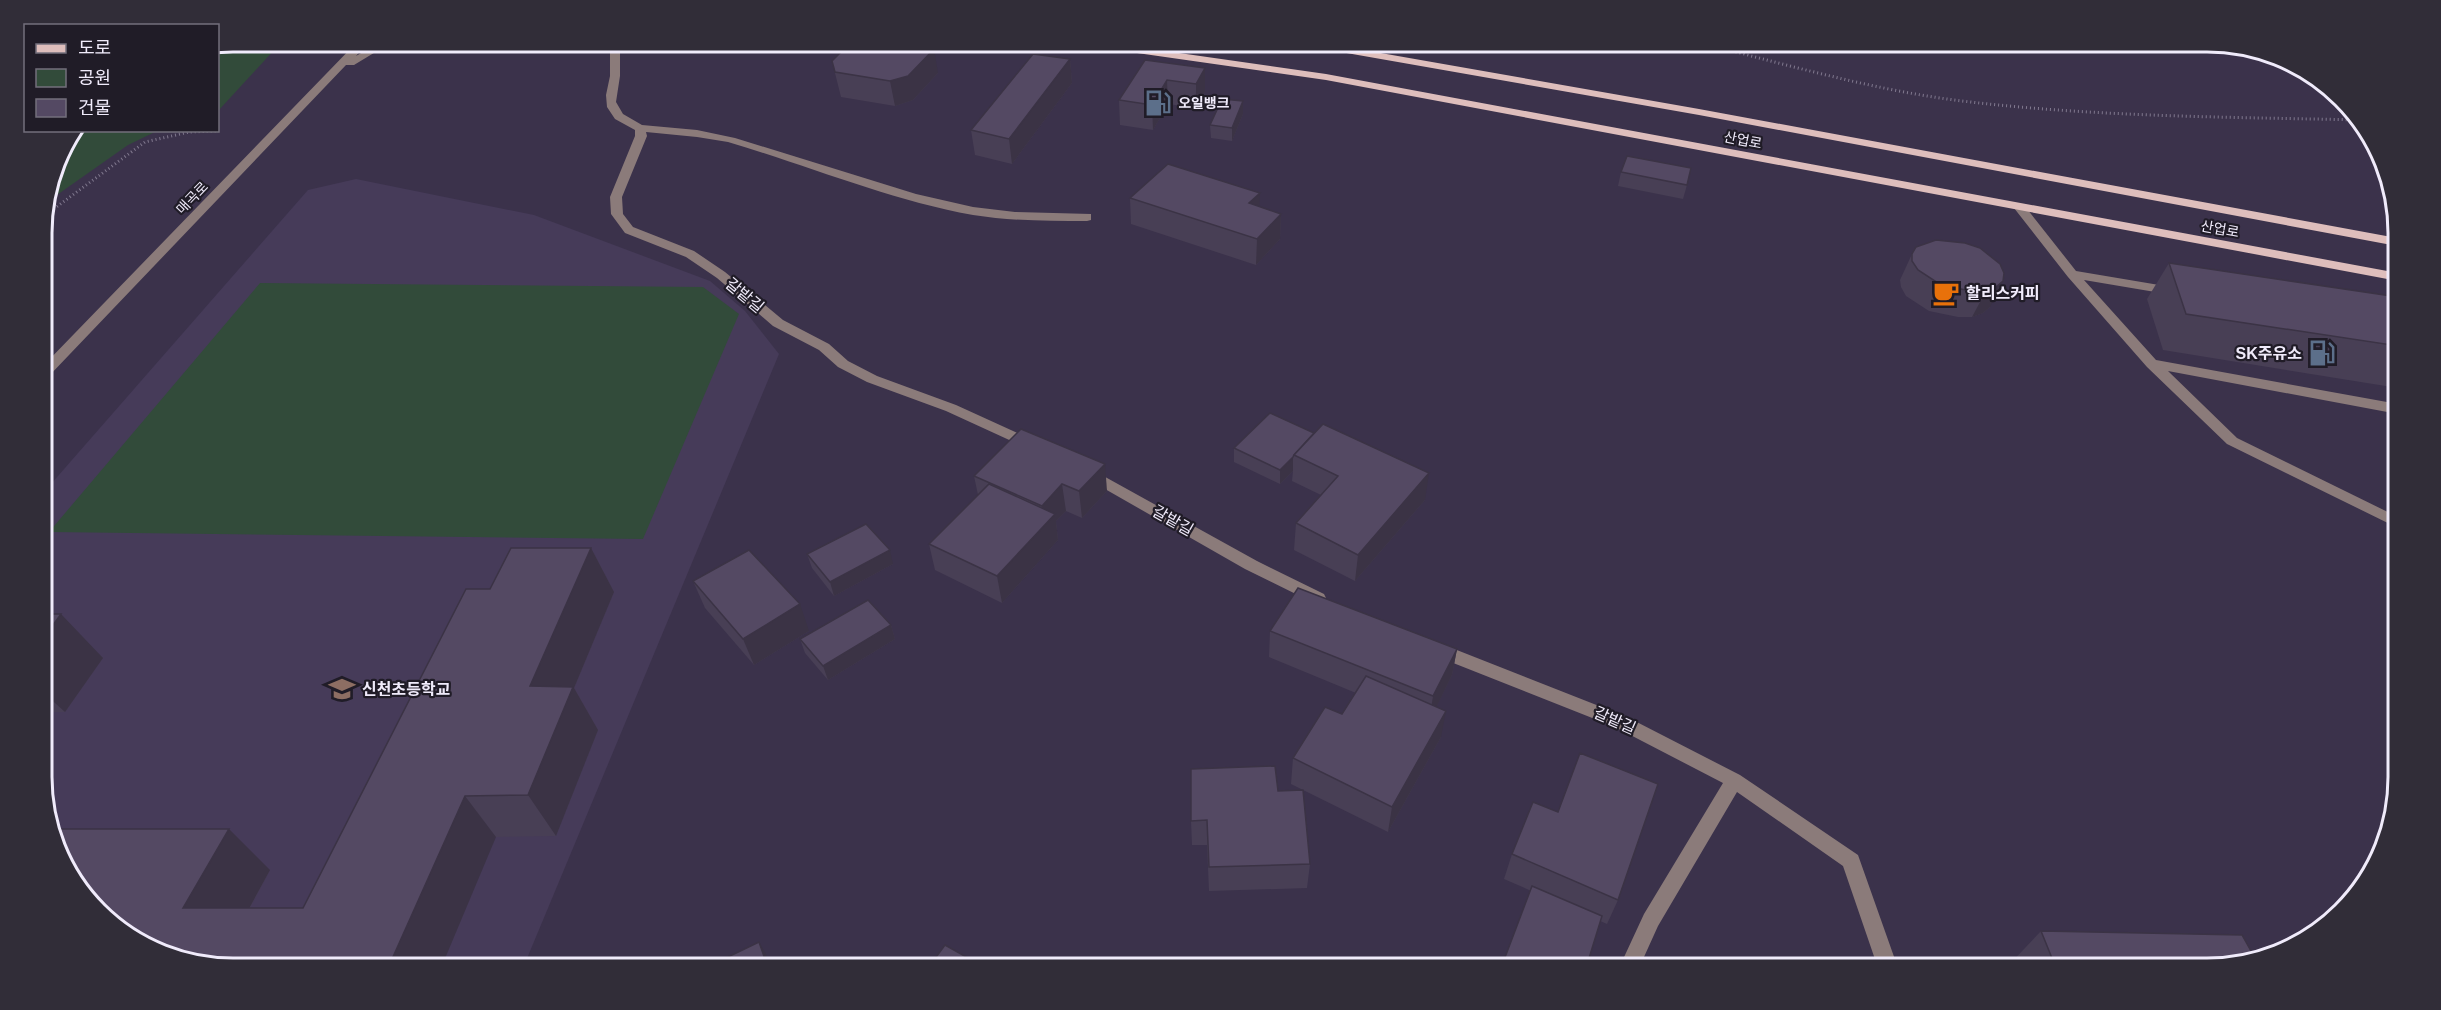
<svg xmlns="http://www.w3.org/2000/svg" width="2441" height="1010" font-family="Helvetica,'Noto Sans KR',sans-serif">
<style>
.built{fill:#463b59}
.green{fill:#324b3a}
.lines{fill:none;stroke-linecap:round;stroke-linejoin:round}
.path{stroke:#81798f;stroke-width:3;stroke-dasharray:1 3;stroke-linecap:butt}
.minor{fill:#8b7b7a;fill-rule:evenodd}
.major{fill:#debebc;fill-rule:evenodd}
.wall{fill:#483f55}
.shaded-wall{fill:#3b3345}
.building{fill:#544963;stroke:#3b3345;stroke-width:1.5}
.labels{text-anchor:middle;stroke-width:4.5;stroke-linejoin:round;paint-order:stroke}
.far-poi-label{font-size:14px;font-weight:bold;fill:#f0ebfb;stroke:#201c27;text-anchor:start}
.far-street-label{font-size:14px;fill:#f0ebfb;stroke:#201c27}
.poi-label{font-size:16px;font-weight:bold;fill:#f0ebfb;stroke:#201c27;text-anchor:start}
.street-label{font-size:16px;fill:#f0ebfb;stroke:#201c27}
.rim{fill:none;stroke:#f0ebfb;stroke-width:3}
</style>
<rect width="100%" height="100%" fill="#3b324b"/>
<path class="built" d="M 356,179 L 534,215 L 710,281 L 745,311 L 779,354 L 523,968 L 233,968 L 89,903 L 46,814 L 44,492 L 308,190 Z"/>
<g class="green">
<path d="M 234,42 L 263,42 L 276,48 L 218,111 L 218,45 Z"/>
<path d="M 76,131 L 76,130 L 157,131 L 128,145 L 47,202 L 62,149 Z"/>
<path d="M 260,283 L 703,287 L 739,314 L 643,539 L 49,532 Z"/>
</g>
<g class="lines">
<g class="path">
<path d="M 1697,42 C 1785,64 1872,90 1962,101 C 2095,117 2228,117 2361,120"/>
<path d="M 44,216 L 145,142 L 189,132 L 217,131"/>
</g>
<g class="minor">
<path d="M 357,42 L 368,42 L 356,56 L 380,42 L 392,42 L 354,65 L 346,65 L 48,377 L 43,378 L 43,366 Z"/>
<path d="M 610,42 L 620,42 L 620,76 L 616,102 L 623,114 L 642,125 L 697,130 L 735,138 L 916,194 L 973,207 L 1015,212 L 1091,214 L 1091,220 L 1087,221 C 1049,221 1011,221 973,215 C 889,200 810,166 728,142 L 697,137 L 646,132 L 647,136 L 622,197 L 623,214 L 633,227 L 694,251 L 725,272 L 783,320 L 829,344 L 848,361 L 877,376 L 956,405 L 1037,442 L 1039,445 L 1037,448 L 1027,448 L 946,411 L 867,382 L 838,367 L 819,350 L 773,326 L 717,278 L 686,257 L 625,233 L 611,214 L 610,197 L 635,136 L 635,130 L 615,119 L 607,107 L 606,95 L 610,76 Z"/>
<path d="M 2020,204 L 2024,205 L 2076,271 L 2177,288 L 2179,291 L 2173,295 L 2084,280 L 2156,360 L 2398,404 L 2398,414 L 2168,371 L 2237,438 L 2398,517 L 2398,528 L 2227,444 L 2147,367 L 2068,277 L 2014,208 Z"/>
<path d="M 1089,468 L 1257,561 L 1324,594 L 1326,598 L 1324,602 L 1312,602 L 1245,569 L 1084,477 L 1082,473 L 1084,469 Z"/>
<path d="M 1439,643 L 1627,717 L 1740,775 L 1858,855 L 1898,968 L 1878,968 L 1843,866 L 1737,792 L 1658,926 L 1639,968 L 1619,968 L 1644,914 L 1723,783 L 1615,727 L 1433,655 L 1431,650 L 1433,645 Z"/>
</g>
<g class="major">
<path d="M 1076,42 L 1102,42 L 1326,74 L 2398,273 L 2398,281 L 1326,80 L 1081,45 Z"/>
<path d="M 1296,42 L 1318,42 L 1699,109 L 2397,238 L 2397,246 L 1699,115 L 1301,45 Z"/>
</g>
</g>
<g class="wall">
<path d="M 1070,59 L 1072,83 L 1012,164 L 975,155 L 971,130 Z"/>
<path d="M 1145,60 L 1205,68 L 1205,92 L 1196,108 L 1168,104 L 1153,130 L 1120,125 L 1119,100 Z"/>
<path d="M 832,61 L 938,73 L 913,100 L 895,106 L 841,97 Z"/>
<path d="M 1243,114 L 1232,141 L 1211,138 L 1210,125 Z"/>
<path d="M 1621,172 L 1687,185 L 1683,199 L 1618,186 Z"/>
<path d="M 1130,198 L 1281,214 L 1280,239 L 1256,265 L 1131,224 Z"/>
<path d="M 1980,248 L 1990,307 L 1983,313 L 1972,317 L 1958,317 L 1929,311 L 1906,296 L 1901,287 L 1900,280 L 1912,254 Z"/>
<path d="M 2169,263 L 2398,297 L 2398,388 L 2163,350 L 2147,299 Z"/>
<path d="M 1270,413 L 1425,500 L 1355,581 L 1294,550 L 1296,523 L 1321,495 L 1292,481 L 1293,471 L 1280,484 L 1234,462 L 1234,448 Z"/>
<path d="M 1021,429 L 1107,491 L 1082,518 L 1066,511 L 1056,521 L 1058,540 L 1002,603 L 935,570 L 929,544 L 978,495 L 974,476 Z"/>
<path d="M 591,548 L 614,592 L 574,688 L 598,730 L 556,836 L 496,837 L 172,958 L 270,870 L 250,908 L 303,908 L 490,589 Z"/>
<path d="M 807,554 L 893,564 L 834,596 L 812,568 Z"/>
<path d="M 693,581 L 809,631 L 754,665 L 705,608 Z"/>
<path d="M 45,614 L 103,658 L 65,712 L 45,712 Z"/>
<path d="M 891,625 L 895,639 L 828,680 L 805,653 L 800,639 Z"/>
<path d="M 1270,631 L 1457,649 L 1452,675 L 1436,707 L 1441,737 L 1388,832 L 1291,784 L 1293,758 L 1342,714 L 1356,693 L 1269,657 Z"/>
<path d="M 1278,791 L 1310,864 L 1307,888 L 1209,891 L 1207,845 L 1192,845 L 1191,821 Z"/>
<path d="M 1512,854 L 1618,900 L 1607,924 L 1504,879 Z"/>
<path d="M 2041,931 L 2220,968 L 2006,968 Z"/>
</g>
<g class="shaded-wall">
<path d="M 934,49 L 938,73 L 913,100 L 895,106 L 890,81 Z"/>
<path d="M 1070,59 L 1072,83 L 1012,164 L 1009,139 Z"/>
<path d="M 1205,68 L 1205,92 L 1196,108 L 1196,84 Z"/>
<path d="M 1167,80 L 1168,104 L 1153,130 L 1152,105 Z"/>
<path d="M 1243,101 L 1243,114 L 1232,141 L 1232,128 Z"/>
<path d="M 1260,193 L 1259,218 L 1249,203 Z"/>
<path d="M 1281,214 L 1280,239 L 1256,265 L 1257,239 Z"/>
<path d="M 2003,281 L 1990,307 L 1983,313 L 1972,317 L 1986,291 Z"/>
<path d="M 1293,457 L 1293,471 L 1280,484 L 1280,470 Z"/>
<path d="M 1105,464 L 1107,491 L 1082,518 L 1079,491 Z"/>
<path d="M 1429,473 L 1425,500 L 1355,581 L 1358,555 Z"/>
<path d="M 1062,484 L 1066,511 L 1056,521 L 1058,540 L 1002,603 L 997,576 L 1045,525 L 1042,506 Z"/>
<path d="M 591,548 L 614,592 L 574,688 L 598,730 L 556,836 L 528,795 L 530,686 Z"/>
<path d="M 890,550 L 893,564 L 834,596 L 830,582 Z"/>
<path d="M 800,604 L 809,631 L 754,665 L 743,639 Z"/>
<path d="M 61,614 L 103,658 L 65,712 L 45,694 L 45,636 Z"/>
<path d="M 891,625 L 895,639 L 828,680 L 823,666 Z"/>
<path d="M 1457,649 L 1452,675 L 1429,722 L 1433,696 Z"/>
<path d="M 1446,711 L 1441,737 L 1388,832 L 1392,807 Z"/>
<path d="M 465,796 L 496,837 L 441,968 L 388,968 Z"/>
<path d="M 229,829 L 270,870 L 228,947 L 183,908 Z"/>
<path d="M 759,942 L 766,954 L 770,968 L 768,968 Z"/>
</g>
<g class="building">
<path d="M 851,42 L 890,42 L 934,49 L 908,76 L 890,81 L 835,72 L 832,61 Z"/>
<path d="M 1033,54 L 1070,59 L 1009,139 L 971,130 Z"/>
<path d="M 1145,60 L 1205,68 L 1196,84 L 1167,80 L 1152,105 L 1119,100 Z"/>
<path d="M 1222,99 L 1243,101 L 1232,128 L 1210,125 Z"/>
<path d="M 1627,156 L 1691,168 L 1687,185 L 1621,172 Z"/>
<path d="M 1168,164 L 1260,193 L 1249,203 L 1281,214 L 1257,239 L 1130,198 Z"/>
<path d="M 1936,240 L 1965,243 L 1980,248 L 2000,264 L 2004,273 L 2003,281 L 1996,287 L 1986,291 L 1971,291 L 1941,285 L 1918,270 L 1912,261 L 1912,254 L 1916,247 Z"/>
<path d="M 2169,263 L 2398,297 L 2398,346 L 2186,314 Z"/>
<path d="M 1270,413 L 1314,433 L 1294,455 L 1293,457 L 1280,470 L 1234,448 Z"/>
<path d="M 1323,424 L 1429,473 L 1358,555 L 1296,523 L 1338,476 L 1294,455 Z"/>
<path d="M 1021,429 L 1105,464 L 1079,491 L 1062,484 L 1042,506 L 974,476 Z"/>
<path d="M 989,484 L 1055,514 L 997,576 L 929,544 Z"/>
<path d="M 866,524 L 890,550 L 830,582 L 807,554 Z"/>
<path d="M 511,548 L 591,548 L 530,686 L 573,687 L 528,795 L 465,796 L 388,968 L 234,968 L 172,958 L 89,903 L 53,829 L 229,829 L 183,908 L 303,908 L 466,589 L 490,589 Z"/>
<path d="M 749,550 L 800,604 L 743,639 L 693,581 Z"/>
<path d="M 1298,588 L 1457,649 L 1433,696 L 1270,631 Z"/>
<path d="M 868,600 L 891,625 L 823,666 L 800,639 Z"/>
<path d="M 45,614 L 61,614 L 45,636 Z"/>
<path d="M 1366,676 L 1446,711 L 1392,807 L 1293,758 L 1325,707 L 1342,714 Z"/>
<path d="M 1580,753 L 1658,784 L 1618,900 L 1512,854 L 1533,802 L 1558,812 Z"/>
<path d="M 1275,766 L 1278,791 L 1303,790 L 1310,864 L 1209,867 L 1207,820 L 1191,821 L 1191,769 Z"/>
<path d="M 1532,886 L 1602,916 L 1586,968 L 1501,968 Z"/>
<path d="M 2041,931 L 2242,935 L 2256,960 L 2220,968 L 2056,968 Z"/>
<path d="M 759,942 L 768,968 L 705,968 Z"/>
<path d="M 945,945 L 986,968 L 928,968 Z"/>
<path d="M 1406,964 L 1414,968 L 1404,968 Z"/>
</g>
<defs>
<g id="fuel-bare" transform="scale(2.07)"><path d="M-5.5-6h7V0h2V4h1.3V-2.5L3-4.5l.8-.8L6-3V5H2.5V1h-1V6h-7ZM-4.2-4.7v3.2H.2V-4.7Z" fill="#5c6f8a" stroke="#201c27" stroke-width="2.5" paint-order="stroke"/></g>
<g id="cafe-bare" transform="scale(2.07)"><path d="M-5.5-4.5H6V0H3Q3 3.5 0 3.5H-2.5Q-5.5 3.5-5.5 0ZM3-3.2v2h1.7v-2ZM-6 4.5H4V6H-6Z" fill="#e8710a" stroke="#201c27" stroke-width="2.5" paint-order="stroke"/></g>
<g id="school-bare" transform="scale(2.07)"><path d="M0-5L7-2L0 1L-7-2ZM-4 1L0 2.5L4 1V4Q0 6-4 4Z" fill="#8d6e63" stroke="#201c27" stroke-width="2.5" paint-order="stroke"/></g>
</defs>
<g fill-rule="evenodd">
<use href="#fuel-bare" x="1158" y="103"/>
<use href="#cafe-bare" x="1946" y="293"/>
<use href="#fuel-bare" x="2322" y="353"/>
<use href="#school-bare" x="342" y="689"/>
</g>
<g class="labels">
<g class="far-poi-label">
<text x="1178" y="108">오일뱅크</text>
</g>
<g class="far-street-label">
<text transform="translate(1743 140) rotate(11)" y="5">산업로</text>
<text transform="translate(192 198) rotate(-46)" y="5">매곡로</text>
<text transform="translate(2220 229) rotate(10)" y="5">산업로</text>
</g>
<g class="poi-label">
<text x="1966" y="299">할리스커피</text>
<text x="2302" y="359" text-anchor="end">SK주유소</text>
<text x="362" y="695">신천초등학교</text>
</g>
<g class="street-label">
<text transform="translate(745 295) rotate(40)" y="6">갈밭길</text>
<text transform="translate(1173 520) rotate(30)" y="6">갈밭길</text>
<text transform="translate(1615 720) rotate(24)" y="6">갈밭길</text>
</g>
</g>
<path d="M0 0H2441V1010H0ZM233 52H2207A181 181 0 0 1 2388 233V777A181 181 0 0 1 2207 958H233A181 181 0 0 1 52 777V233A181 181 0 0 1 233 52Z" fill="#312d38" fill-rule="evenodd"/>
<path class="rim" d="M233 52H2207A181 181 0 0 1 2388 233V777A181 181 0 0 1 2207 958H233A181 181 0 0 1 52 777V233A181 181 0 0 1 233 52Z"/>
<rect x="24" y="24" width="195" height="108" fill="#201c27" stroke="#736f7c" stroke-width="1.5"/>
<rect x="36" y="44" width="30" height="9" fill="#debebc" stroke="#736f7c" stroke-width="1.5"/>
<text x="78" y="54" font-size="18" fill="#f0ebfb">도로</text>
<rect x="36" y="69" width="30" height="18" fill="#324b3a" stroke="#736f7c" stroke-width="1.5"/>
<text x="78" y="84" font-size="18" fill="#f0ebfb">공원</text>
<rect x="36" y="99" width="30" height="18" fill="#544963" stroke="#736f7c" stroke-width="1.5"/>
<text x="78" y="114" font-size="18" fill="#f0ebfb">건물</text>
</svg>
